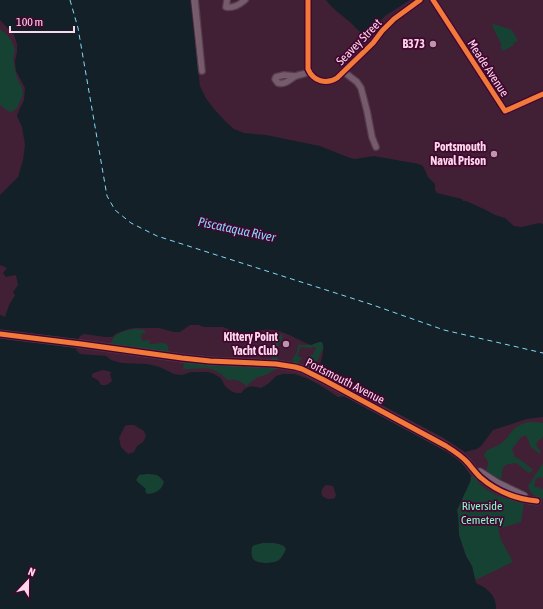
<svg xmlns="http://www.w3.org/2000/svg" width="543" height="609" font-family="'Asap Condensed',sans-serif">
<style>
.green{fill:#164233}
.water{fill:#132027;fill-rule:evenodd}
.pier{fill:#412036}
.lines{fill:none;stroke-linecap:round;stroke-linejoin:round}
.ferry{stroke:#81dafb;stroke-width:1;stroke-dasharray:5 4;stroke-linecap:butt}
.minor-casing{stroke:#573d4e;stroke-width:8}
.major-casing{stroke:#573d4e;stroke-width:9}
.minor{stroke:#755b6b;stroke-width:5.5}
.major{stroke:#776174;stroke-width:7}
.rail{stroke:#78606f;stroke-width:1.5}
.cycleway-casing{stroke:#430630;stroke-width:8}
.cycleway{stroke:#f17a3a;stroke-width:5}
.poi-dot{fill:#bb96ac;stroke:#430630;stroke-width:1.5}
.labels{text-anchor:middle;stroke-width:3.5;stroke-linejoin:round;paint-order:stroke}
.street-label{font-size:12px;fill:#fcd6eb;stroke:#430630}
.poi-label{font-size:12px;font-weight:bold;fill:#fcd6eb;stroke:#430630;text-anchor:end}
.park-label{font-size:12px;fill:#85fbc8;stroke:#430630}
.water-label{font-size:13px;font-style:italic;fill:#81dafb;stroke:#430630}
</style>
<rect width="100%" height="100%" fill="#412036"/>
<g class="green">
<path d="M 494,24 L 512,30 L 518,41 L 513,43 L 514,45 L 503,51 L 500,47 L 502,46 L 492,25 Z"/>
<path d="M 0,29 L 8,36 L 12,42 L 15,50 L 13,59 L 16,75 L 22,88 L 23,94 L 17,108 L 11,112 L 8,111 L 0,105 Z"/>
<path d="M 135,329 L 145,330 L 145,333 L 141,334 L 142,341 L 150,340 L 149,344 C 158,345 171,337 168,354 L 131,346 L 111,344 C 113,333 126,330 135,329 Z"/>
<path d="M 278,334 L 282,334 L 283,338 L 278,345 L 288,351 L 279,346 L 275,346 L 274,352 L 278,358 L 276,360 L 271,361 L 272,340 L 274,340 L 274,337 L 272,337 L 272,336 Z"/>
<path d="M 319,342 L 322,342 L 324,346 L 313,370 L 302,366 L 306,362 L 311,354 L 313,355 L 316,348 L 312,346 L 310,350 L 310,348 L 307,347 L 307,348 L 301,347 L 297,356 L 302,358 L 299,362 L 297,364 L 293,363 L 292,360 L 297,352 L 298,345 L 310,345 Z"/>
<path d="M 184,362 L 276,367 L 280,368 L 274,370 L 266,375 L 258,377 L 248,384 L 247,387 C 243,382 235,378 228,380 C 225,378 222,374 218,372 C 207,365 195,370 183,369 Z"/>
<path d="M 532,422 L 543,423 L 543,436 L 541,440 L 539,439 L 536,445 L 540,450 L 541,454 L 540,454 L 531,447 L 526,435 L 521,437 L 512,449 L 515,457 L 522,461 L 533,470 L 529,473 L 516,463 L 508,464 L 503,467 L 501,479 L 492,476 L 486,470 C 489,464 489,461 484,456 L 487,450 C 491,448 496,447 499,445 C 514,435 510,424 532,422 Z"/>
<path d="M 543,463 L 543,478 L 540,477 L 536,479 L 534,486 L 543,489 L 543,499 C 535,496 531,495 528,486 Z"/>
<path d="M 146,474 C 155,474 159,474 164,482 C 163,490 155,494 147,494 L 136,480 L 139,475 Z"/>
<path d="M 471,476 L 474,476 C 476,479 479,484 482,486 C 493,496 510,500 524,503 L 521,522 L 498,529 L 501,540 L 513,562 L 475,580 L 472,566 L 466,556 L 459,535 L 458,515 L 457,510 L 470,482 Z"/>
<path d="M 263,543 C 270,543 277,542 284,546 L 286,550 C 284,553 282,558 279,560 C 274,564 258,564 254,560 C 251,557 251,551 252,547 L 254,545 Z"/>
</g>
<g class="water">
<path d="M 0,0 L 190,0 L 200,86 L 207,100 L 215,110 L 226,122 L 234,129 L 244,133 L 266,135 L 320,146 L 350,158 L 355,159 L 374,156 L 419,164 L 423,166 L 428,177 L 435,184 L 435,190 L 437,193 L 462,199 L 463,201 L 466,201 L 486,210 L 495,215 L 505,218 L 514,226 L 522,227 L 539,223 L 543,224 L 543,417 L 527,419 L 493,430 L 481,446 L 477,449 L 465,452 L 463,464 L 471,476 L 470,482 L 457,510 L 458,515 L 459,535 L 466,556 L 472,566 L 476,583 C 487,588 497,596 496,609 L 0,609 L 0,315 L 5,317 L 9,305 L 15,295 L 13,292 L 18,285 L 16,275 L 6,277 L 3,273 L 7,268 L 0,265 L 0,195 L 18,177 L 23,160 L 25,145 L 22,127 L 17,116 L 19,110 L 24,100 L 25,88 L 16,71 L 15,61 L 17,52 L 17,44 L 14,35 L 0,20 ZM 190,325 L 199,325 L 203,327 L 223,327 L 230,330 L 239,337 L 247,339 C 250,337 252,335 255,333 C 273,322 295,339 311,345 L 319,342 L 322,342 C 326,350 320,359 320,368 L 344,384 L 350,389 L 346,396 L 338,397 L 318,384 L 306,378 L 294,374 L 283,374 L 276,376 L 269,383 L 261,388 C 251,386 248,385 241,393 L 236,393 L 231,391 L 225,386 L 221,378 L 214,374 L 208,372 L 191,372 L 182,375 L 174,374 L 160,367 L 147,364 L 122,363 L 111,360 L 106,356 L 80,354 L 76,350 C 78,343 77,336 84,334 L 105,337 L 112,337 L 117,333 L 129,329 L 135,328 L 159,328 L 174,332 L 180,332 ZM 103,370 L 111,372 L 110,375 L 112,380 L 111,382 L 106,385 L 101,385 L 98,380 L 92,377 L 92,374 L 96,372 ZM 128,425 L 134,425 L 144,431 L 146,436 L 143,442 L 137,446 L 134,452 L 128,454 L 121,447 L 119,438 L 125,426 ZM 146,474 C 155,474 159,474 164,482 C 162,490 155,494 147,494 L 145,491 L 146,489 C 142,485 139,484 136,480 L 139,475 ZM 326,485 L 333,486 L 336,495 L 335,498 C 324,502 316,493 326,485 ZM 263,543 C 270,543 277,542 284,546 L 286,549 C 284,553 282,558 279,560 C 274,564 258,564 254,560 C 251,557 251,551 252,547 L 254,545 Z"/>
<path d="M 326,0 L 410,0 L 385,16 L 372,30 L 366,31 L 362,33 C 357,30 354,26 350,22 C 342,15 332,9 326,0 Z"/>
</g>
<path class="pier" d="M 350,388 L 442,437 L 465,452 L 463,464 L 456,456 L 443,448 L 347,394 Z"/>
<g class="lines">
<path class="ferry" d="M 70,0 L 78,28 L 107,196 L 115,210 L 131,223 L 157,236 L 370,304 L 444,330 L 543,353"/>
<g class="minor-casing">
<g id="minor">
<path d="M 195,0 L 202,71"/>
<path d="M 227,0 L 226,7 C 234,8 239,5 245,0"/>
<path d="M 308,0 L 308,69 C 313,81 326,85 337,78 L 373,43 L 382,31 L 394,19 L 420,0"/>
<path d="M 433,0 L 505,111 L 543,94"/>
<path d="M 344,72 L 357,82 L 361,88 L 367,111 L 372,137 L 376,147"/>
<path d="M 295,76 L 284,75 L 276,77 L 275,79 L 278,83 C 286,85 290,79 296,76 C 301,74 305,74 310,72"/>
</g>
</g>
<g class="major-casing">
<g id="major">
<path d="M 0,334 L 81,344 L 182,358 L 210,361 L 276,364 L 295,367 L 302,369 L 324,380 L 446,446 C 454,451 462,456 468,463 C 472,468 476,473 480,477 C 497,492 515,499 537,501"/>
<path d="M 480,472 L 497,483 L 524,496"/>
</g>
</g>
<use href="#minor" class="minor"/>
<use href="#major" class="major"/>
<path class="rail" d="M 192,0 L 200,68"/>
<g class="cycleway-casing">
<g id="cycleway">
<path d="M 308,0 L 308,69 C 313,81 326,85 337,78 L 373,43 L 382,31 L 394,19 L 420,0"/>
<path d="M 433,0 L 505,111 L 543,94"/>
<path d="M 0,334 L 81,344 L 182,358 L 210,361 L 276,364 L 295,367 L 302,369 L 324,380 L 446,446 C 454,451 462,456 468,463 C 472,468 476,473 480,477 C 497,492 515,499 537,501"/>
</g>
</g>
<use href="#cycleway" class="cycleway"/>
</g>
<g class="poi-dot">
<circle cx="433" cy="44" r="4"/>
<circle cx="494" cy="154" r="4"/>
<circle cx="286" cy="344" r="4"/>
</g>
<g class="labels">
<g class="street-label">
<text transform="translate(359 42) rotate(-46)" y="4">Seavey Street</text>
<text transform="translate(488 68) rotate(57)" y="4">Meade Avenue</text>
<text transform="translate(345 381) rotate(27)" y="4">Portsmouth Avenue</text>
</g>
<g class="poi-label">
<text x="425" y="48">B373</text>
<text x="486" y="151">Portsmouth<tspan x="486" dy="14">Naval Prison</tspan></text>
<text x="278" y="341">Kittery Point<tspan x="278" dy="14">Yacht Club</tspan></text>
</g>
<g class="park-label">
<text x="482" y="510">Riverside<tspan x="482" dy="14">Cemetery</tspan></text>
</g>
<g class="water-label">
<text transform="translate(237 229) rotate(12)" y="5">Piscataqua River</text>
</g>
</g>
<g transform="translate(28 581) rotate(22)" stroke="#430630" stroke-width="3" paint-order="stroke">
<path d="M0-3L7 15L0 10L-7 15Z" fill="#fcd6eb"/>
<text y="-6" font-size="11" font-weight="bold" text-anchor="middle" fill="#fcd6eb">N</text>
</g>
<path d="M10 26v6h64v-6" fill="none" stroke="#fcd6eb" stroke-width="2"/>
<text x="16" y="26" font-size="12" fill="#fcd6eb" stroke="#430630" stroke-width="3" paint-order="stroke">100 m</text>
</svg>
